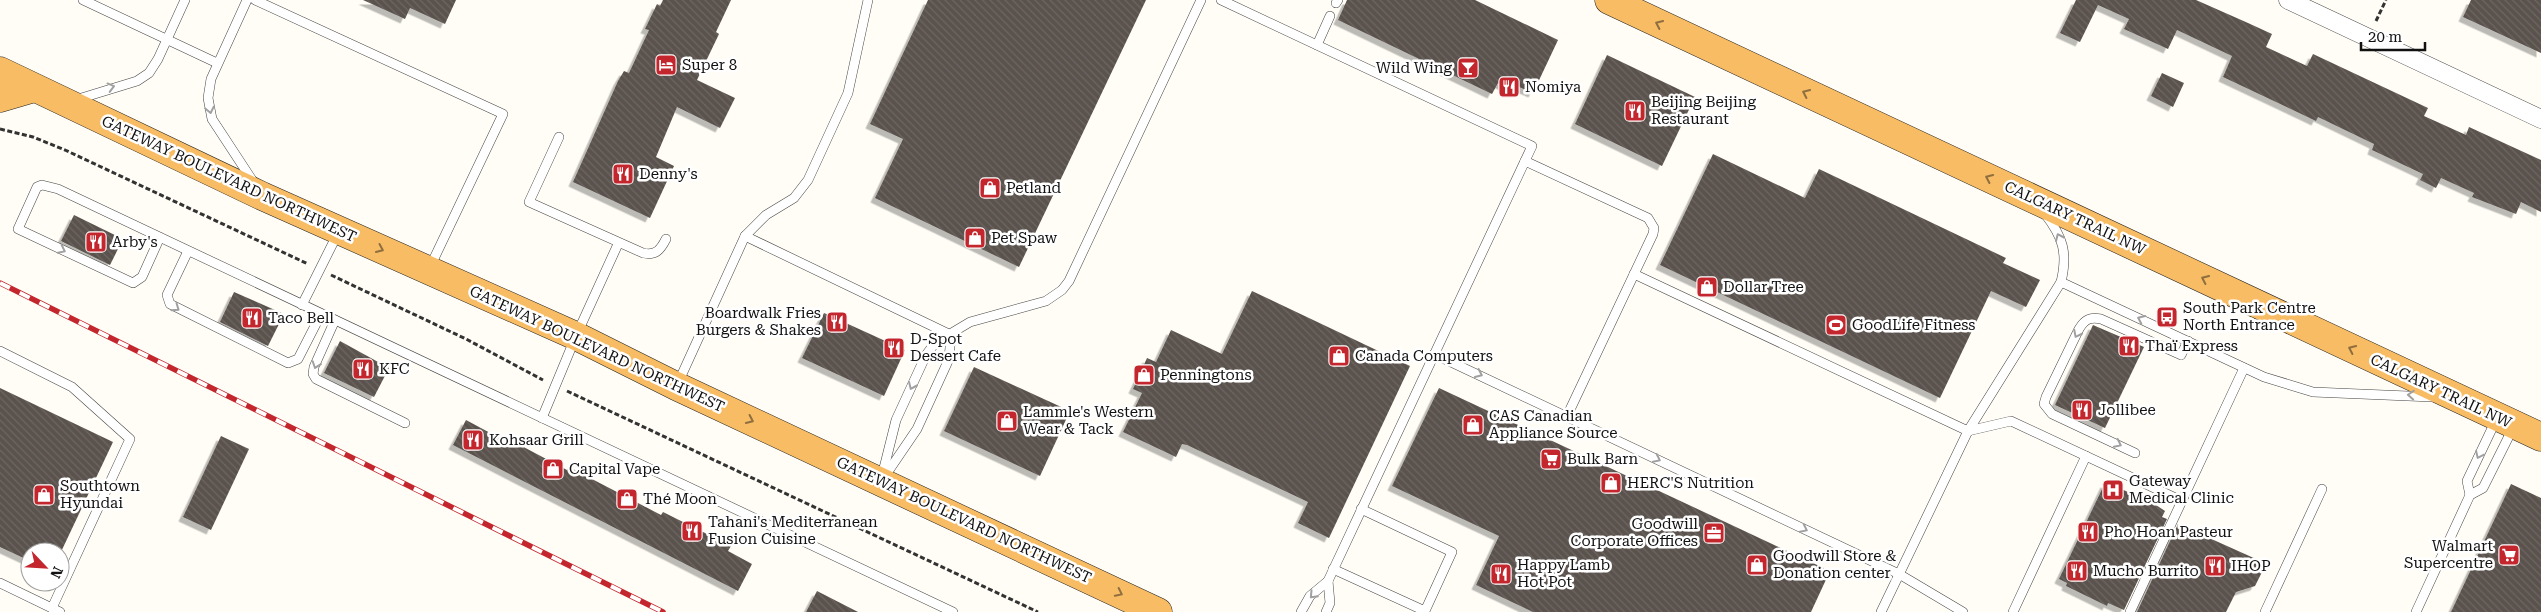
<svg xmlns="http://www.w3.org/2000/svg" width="2541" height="612" font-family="'Roboto Serif',serif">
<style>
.building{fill:url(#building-back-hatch);filter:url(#shadow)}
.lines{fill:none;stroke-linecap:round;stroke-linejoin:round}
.service-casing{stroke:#444;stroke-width:10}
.minor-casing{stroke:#444;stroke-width:19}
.trunk-casing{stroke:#222;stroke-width:29}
.path{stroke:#333;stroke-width:3;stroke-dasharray:5 2.5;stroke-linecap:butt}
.service{stroke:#fff;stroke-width:9}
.minor{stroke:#fff;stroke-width:18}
.trunk{stroke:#f7bc64;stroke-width:28}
.rail-casing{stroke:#c4262e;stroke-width:5.5}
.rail{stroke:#fff;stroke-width:4;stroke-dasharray:11;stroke-linecap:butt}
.oneway{stroke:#906f3f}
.oneway2{stroke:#a0a0a0}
.labels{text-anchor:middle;stroke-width:5;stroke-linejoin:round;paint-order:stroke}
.poi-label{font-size:15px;fill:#111;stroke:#fff;text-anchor:start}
.street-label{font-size:15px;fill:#111;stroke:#fff}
</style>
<defs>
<pattern id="building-back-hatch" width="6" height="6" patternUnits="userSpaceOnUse" patternTransform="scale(1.25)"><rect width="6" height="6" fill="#5a524d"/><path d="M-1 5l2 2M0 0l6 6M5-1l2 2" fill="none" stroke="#6d6662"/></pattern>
<filter id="shadow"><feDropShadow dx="-4.5" dy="4.5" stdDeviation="0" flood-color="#0004"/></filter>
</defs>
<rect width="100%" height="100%" fill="#fffdf5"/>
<g class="building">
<path d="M 363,0 L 456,0 L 445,24 L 410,8 L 405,19 Z"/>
<path d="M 663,0 L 731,0 L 716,32 L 719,34 L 697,80 L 735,98 L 720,128 L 677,107 L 656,157 L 674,166 L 650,218 L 573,182 L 618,81 L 624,71 L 629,73 L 649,30 L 645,29 L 657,4 L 660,6 Z"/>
<path d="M 928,0 L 1146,0 L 1019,267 L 875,198 L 903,139 L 870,124 Z"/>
<path d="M 1347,0 L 1475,0 L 1558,40 L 1533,93 L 1519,87 L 1517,92 L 1498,83 L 1492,94 L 1338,20 Z"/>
<path d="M 2076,0 L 2196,0 L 2248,23 L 2272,34 L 2266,47 L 2307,66 L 2313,54 L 2428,108 L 2424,116 L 2466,135 L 2469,127 L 2541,160 L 2541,212 L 2521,202 L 2516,214 L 2472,197 L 2474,193 L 2441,178 L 2436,188 L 2420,180 L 2423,174 L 2372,150 L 2374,144 L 2318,117 L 2316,121 L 2223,77 L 2232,56 L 2177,30 L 2168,49 L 2124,29 L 2129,19 L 2098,5 L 2080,42 L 2060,33 Z"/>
<path d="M 2471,0 L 2541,0 L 2541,53 L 2463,17 Z"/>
<path d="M 1607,55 L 1695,97 L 1662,166 L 1575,124 Z"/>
<path d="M 2162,73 L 2184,83 L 2173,107 L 2151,96 Z"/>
<path d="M 1713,154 L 1805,198 L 1819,169 L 2006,258 L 2003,263 L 2040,280 L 2026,307 L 1991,291 L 1940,398 L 1660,265 Z"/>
<path d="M 74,215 L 123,239 L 110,265 L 61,241 Z"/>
<path d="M 1252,291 L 1410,366 L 1329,538 L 1298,523 L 1308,502 L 1187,445 L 1182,444 L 1176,457 L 1123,432 L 1142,393 L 1133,389 L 1147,358 L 1156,362 L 1171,330 L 1222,354 Z"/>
<path d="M 234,292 L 284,314 L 268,346 L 220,322 Z"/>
<path d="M 824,313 L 905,350 L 884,396 L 802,358 Z"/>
<path d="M 2093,325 L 2144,347 L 2105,428 L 2055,405 Z"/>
<path d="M 340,341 L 389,368 L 374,397 L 324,373 Z"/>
<path d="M 974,367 L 1070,411 L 1040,476 L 944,431 Z"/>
<path d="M 0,388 L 113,442 L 60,554 L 30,552 L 30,561 L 0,547 Z"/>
<path d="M 1439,388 L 1830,571 L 1811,612 L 1533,612 L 1476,585 L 1499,536 L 1392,486 Z"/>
<path d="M 466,420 L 494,435 L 495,432 L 567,470 L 569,467 L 661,515 L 663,512 L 731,546 L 728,551 L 752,564 L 738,591 L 453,445 Z"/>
<path d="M 221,436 L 249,449 L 211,530 L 183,517 Z"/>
<path d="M 2105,483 L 2114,488 L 2115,486 L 2156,505 L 2165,511 L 2162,517 L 2167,519 L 2124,610 L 2108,603 L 2107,606 L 2066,586 L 2067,583 L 2059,579 Z"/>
<path d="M 2511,484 L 2541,498 L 2541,612 L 2451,612 Z"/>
<path d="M 2178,524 L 2256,559 L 2262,572 L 2255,586 L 2236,592 L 2226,612 L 2137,612 Z"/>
<path d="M 817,591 L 858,612 L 806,612 Z"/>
</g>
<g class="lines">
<g class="service-casing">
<g id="service">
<path d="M 83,0 L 217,63"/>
<path d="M 247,0 L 211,79 L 208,98 L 212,119 L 254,183"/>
<path d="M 255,0 L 503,114 L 430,267"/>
<path d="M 1221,0 L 1532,146 L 1328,581 L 1310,596 L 1301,612"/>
<path d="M 1336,3 L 1338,0"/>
<path d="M 1317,45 L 1330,16"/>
<path d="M 75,100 L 137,81 L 149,73 L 158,59 L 185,0"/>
<path d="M 559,137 L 529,202 L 643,253 C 656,256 661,249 666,239"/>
<path d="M 1525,161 L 1648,218 L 1654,228 L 1653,234 L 1567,416"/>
<path d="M 745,236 L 766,215 L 794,198 L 808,180 L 848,93 L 868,0"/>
<path d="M 160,237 L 142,277 L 133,283 L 18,229 L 37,187 L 42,185 L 58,189 L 953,612"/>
<path d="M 188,251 L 167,295 L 170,304 L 288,363 L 298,359 L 321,314"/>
<path d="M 1634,274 L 1968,431 L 2011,421 L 2182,501"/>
<path d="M 2061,282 L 2264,377 L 2313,392 L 2432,397"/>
<path d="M 302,305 L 338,233"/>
<path d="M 335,320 L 314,367 L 313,374 L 316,379 L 405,423"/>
<path d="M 0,351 L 72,387 L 130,439 L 52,608"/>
<path d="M 1434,354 L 1899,574 L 1963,612"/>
<path d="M 678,383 L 745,236 L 951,335"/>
<path d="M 542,418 L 576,336 L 618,244"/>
<path d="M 2135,453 L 2052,414 L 2044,404 L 2046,397 L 2079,329 C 2085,319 2090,317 2101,319 L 2181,355 L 2188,341"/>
<path d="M 885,476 L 917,429 L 949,359 L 951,335"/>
<path d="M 881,480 L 896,420 L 926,355 L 935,343 L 970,322 L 1046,301 L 1062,290 L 1069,281 L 1201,0"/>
<path d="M 2470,495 L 2467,481 L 2496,420"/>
<path d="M 1333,569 L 1425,611 L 1452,552 L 1361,509"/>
<path d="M 0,583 L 60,612"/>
<path d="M 1326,612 L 1330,603 L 1328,581"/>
<path d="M 1881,612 L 1968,431 L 2061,282 C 2068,253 2063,237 2045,214"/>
<path d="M 2013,612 L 2086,456"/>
<path d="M 2130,612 L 2244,368"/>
<path d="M 2265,612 L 2322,489"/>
<path d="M 2416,612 L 2470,495 L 2483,488 L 2514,426"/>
</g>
</g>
<g class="minor-casing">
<path id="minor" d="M 2288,0 L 2541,119"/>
</g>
<g class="trunk-casing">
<g id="trunk">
<path d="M 1609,0 L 2541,437"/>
<path d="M 0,71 L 262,196 L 576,336 L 676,386 L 1158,612"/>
<path d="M 0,98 L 34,88"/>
</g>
</g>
<g class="path">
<path d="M 2376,21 L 2386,0"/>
<path d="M 0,129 L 33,137 L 65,150 L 308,264"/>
<path d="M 331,275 L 466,339 L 543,380"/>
<path d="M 567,391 L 1038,612"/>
</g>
<use href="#service" class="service"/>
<use href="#minor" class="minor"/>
<use href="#trunk" class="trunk"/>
<g class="rail-casing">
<path id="rail" d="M 0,283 L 663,612"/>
</g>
<use href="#rail" class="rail"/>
</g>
<defs><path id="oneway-chevron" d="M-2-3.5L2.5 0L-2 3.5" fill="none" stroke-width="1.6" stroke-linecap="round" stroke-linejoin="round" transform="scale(1.25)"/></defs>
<g class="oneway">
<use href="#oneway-chevron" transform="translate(1659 24) rotate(-155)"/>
<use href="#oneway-chevron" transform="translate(1806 93) rotate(-155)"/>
<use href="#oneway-chevron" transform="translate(1989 178) rotate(-155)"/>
<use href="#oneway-chevron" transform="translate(380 249) rotate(24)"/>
<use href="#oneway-chevron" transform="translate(2205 279) rotate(-155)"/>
<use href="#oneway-chevron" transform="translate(2352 349) rotate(-155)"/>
<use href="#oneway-chevron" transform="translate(750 420) rotate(25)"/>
<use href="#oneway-chevron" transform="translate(1119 593) rotate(26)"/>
</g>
<g class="oneway2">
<use href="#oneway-chevron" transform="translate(111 87) rotate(-15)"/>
<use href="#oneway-chevron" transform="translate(210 110) rotate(78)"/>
<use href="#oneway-chevron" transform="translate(2059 237) rotate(-114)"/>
<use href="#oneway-chevron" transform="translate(62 250) rotate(26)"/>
<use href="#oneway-chevron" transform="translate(176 308) rotate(35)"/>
<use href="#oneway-chevron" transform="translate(2141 319) rotate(-155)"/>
<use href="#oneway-chevron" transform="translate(2077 334) rotate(117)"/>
<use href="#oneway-chevron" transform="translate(316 365) rotate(109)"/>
<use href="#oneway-chevron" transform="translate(1479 374) rotate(25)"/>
<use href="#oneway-chevron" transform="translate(912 386) rotate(114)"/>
<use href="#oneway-chevron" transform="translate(2411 395) rotate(-176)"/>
<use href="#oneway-chevron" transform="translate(2118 444) rotate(26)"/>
<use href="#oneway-chevron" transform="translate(2479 455) rotate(115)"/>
<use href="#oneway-chevron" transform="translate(1657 459) rotate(26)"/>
<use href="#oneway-chevron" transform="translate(1804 529) rotate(26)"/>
<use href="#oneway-chevron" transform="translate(1313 595) rotate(133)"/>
</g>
<defs>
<g id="hotel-square" transform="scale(1.125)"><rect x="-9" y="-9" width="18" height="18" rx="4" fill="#c4262e" stroke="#fff"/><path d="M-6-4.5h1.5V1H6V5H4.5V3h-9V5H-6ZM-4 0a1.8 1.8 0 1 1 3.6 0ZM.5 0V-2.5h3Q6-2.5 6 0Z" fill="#fff"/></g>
<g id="bar-square" transform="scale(1.125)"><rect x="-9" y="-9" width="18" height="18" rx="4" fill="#c4262e" stroke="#fff"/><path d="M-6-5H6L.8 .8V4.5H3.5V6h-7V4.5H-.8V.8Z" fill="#fff"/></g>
<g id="restaurant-square" transform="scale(1.125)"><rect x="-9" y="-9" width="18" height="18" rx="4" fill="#c4262e" stroke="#fff"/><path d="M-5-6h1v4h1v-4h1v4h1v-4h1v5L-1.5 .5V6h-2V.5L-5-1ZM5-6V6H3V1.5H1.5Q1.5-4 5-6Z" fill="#fff"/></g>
<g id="shop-square" transform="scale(1.125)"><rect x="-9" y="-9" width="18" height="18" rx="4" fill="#c4262e" stroke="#fff"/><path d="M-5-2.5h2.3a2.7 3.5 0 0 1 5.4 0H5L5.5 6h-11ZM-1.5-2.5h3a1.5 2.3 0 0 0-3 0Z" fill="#fff"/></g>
<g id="bus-square" transform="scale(1.125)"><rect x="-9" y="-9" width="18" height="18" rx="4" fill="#c4262e" stroke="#fff"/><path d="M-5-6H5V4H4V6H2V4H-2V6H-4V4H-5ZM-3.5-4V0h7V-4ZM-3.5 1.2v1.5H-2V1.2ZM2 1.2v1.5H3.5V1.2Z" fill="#fff"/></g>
<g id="stadium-square" transform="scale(1.125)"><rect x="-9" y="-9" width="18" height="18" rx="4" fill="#c4262e" stroke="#fff"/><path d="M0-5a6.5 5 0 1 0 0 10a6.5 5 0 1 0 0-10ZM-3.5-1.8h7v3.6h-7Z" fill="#fff"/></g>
<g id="supermarket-square" transform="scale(1.125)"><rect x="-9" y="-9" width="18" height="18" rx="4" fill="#c4262e" stroke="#fff"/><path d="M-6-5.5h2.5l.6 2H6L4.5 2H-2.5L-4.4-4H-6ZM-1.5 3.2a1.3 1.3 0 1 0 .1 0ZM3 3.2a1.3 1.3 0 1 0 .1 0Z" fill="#fff"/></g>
<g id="hospital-square" transform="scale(1.125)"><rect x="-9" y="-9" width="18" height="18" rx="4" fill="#c4262e" stroke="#fff"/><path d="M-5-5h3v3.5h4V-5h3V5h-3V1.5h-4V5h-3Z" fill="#fff"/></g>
<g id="office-square" transform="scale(1.125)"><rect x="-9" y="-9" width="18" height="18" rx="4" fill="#c4262e" stroke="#fff"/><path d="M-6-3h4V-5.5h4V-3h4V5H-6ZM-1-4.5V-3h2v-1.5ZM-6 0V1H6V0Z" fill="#fff"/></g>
</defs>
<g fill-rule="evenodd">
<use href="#hotel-square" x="666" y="65"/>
<use href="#bar-square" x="1468" y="68"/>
<use href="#restaurant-square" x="1509" y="87"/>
<use href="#restaurant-square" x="1635" y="111"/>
<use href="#restaurant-square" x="623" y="174"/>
<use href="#shop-square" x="990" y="188"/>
<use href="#shop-square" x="975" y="238"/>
<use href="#restaurant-square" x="96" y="242"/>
<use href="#shop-square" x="1707" y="287"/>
<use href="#bus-square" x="2167" y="317"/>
<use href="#restaurant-square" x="252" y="318"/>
<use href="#restaurant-square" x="837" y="322"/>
<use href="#stadium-square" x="1836" y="325"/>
<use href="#restaurant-square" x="2129" y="346"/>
<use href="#restaurant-square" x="894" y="348"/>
<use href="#shop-square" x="1339" y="356"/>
<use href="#restaurant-square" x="363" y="369"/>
<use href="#shop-square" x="1144" y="375"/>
<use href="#restaurant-square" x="2082" y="410"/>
<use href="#shop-square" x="1007" y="421"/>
<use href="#shop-square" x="1473" y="425"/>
<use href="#restaurant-square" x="473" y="440"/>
<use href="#supermarket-square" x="1551" y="459"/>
<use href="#shop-square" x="553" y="469"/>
<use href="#shop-square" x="1611" y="483"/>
<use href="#hospital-square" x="2113" y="490"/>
<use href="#shop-square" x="44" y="495"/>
<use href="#shop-square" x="627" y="499"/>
<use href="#restaurant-square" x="692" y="531"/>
<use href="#restaurant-square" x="2088" y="532"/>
<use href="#office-square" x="1714" y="533"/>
<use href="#supermarket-square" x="2509" y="555"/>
<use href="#shop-square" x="1757" y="565"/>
<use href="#restaurant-square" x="2215" y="566"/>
<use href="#restaurant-square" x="2077" y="571"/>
<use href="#restaurant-square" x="1501" y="574"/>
</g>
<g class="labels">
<g class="poi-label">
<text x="682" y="70">Super 8</text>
<text x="1452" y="73" text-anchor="end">Wild Wing</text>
<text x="1525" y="92">Nomiya</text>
<text x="1651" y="107">Beijing Beijing<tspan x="1651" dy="17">Restaurant</tspan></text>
<text x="639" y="179">Denny's</text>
<text x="1006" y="193">Petland</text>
<text x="991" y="243">Pet Spaw</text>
<text x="112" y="247">Arby's</text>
<text x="1723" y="292">Dollar Tree</text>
<text x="2183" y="313">South Park Centre<tspan x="2183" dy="17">North Entrance</tspan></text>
<text x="821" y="318" text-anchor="end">Boardwalk Fries<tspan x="821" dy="17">Burgers &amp; Shakes</tspan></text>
<text x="268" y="323">Taco Bell</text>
<text x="1852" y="330">GoodLife Fitness</text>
<text x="910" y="344">D-Spot<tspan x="910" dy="17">Dessert Cafe</tspan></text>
<text x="2145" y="351">Thaï Express</text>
<text x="1355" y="361">Canada Computers</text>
<text x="379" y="374">KFC</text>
<text x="1160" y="380">Penningtons</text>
<text x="2098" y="415">Jollibee</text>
<text x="1023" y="417">Lammle's Western<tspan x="1023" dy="17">Wear &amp; Tack</tspan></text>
<text x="1489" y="421">CAS Canadian<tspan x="1489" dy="17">Appliance Source</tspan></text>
<text x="489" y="445">Kohsaar Grill</text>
<text x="1567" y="464">Bulk Barn</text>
<text x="569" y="474">Capital Vape</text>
<text x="2129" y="486">Gateway<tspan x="2129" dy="17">Medical Clinic</tspan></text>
<text x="1627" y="488">HERC'S Nutrition</text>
<text x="60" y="491">Southtown<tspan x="60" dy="17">Hyundai</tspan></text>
<text x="643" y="504">Thé Moon</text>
<text x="708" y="527">Tahani's Mediterranean<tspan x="708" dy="17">Fusion Cuisine</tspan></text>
<text x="1698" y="529" text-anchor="end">Goodwill<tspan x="1698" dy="17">Corporate Offices</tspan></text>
<text x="2104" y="537">Pho Hoan Pasteur</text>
<text x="2493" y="551" text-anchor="end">Walmart<tspan x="2493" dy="17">Supercentre</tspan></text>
<text x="1773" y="561">Goodwill Store &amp;<tspan x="1773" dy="17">Donation center</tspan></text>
<text x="1517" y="570">Happy Lamb<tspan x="1517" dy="17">Hot Pot</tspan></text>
<text x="2231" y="571">IHOP</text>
<text x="2093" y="576">Mucho Burrito</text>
</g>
<g class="street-label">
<text transform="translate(229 179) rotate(25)" y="5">GATEWAY BOULEVARD NORTHWEST</text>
<text transform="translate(2075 218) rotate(25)" y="5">CALGARY TRAIL NW</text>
<text transform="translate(597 349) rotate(25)" y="5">GATEWAY BOULEVARD NORTHWEST</text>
<text transform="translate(2441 391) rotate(25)" y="5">CALGARY TRAIL NW</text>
<text transform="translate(964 520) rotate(25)" y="5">GATEWAY BOULEVARD NORTHWEST</text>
</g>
</g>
<g transform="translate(45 567) rotate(115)"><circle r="24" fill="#ffffff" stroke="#a0a0a0"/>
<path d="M0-4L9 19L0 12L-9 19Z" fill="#c4262e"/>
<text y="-8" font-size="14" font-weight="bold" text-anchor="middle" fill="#111111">N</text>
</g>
<path d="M2361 42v8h64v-8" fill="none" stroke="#111111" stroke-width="2.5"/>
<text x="2368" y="42" font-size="15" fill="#111111" stroke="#ffffff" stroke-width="4" paint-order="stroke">20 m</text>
</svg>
